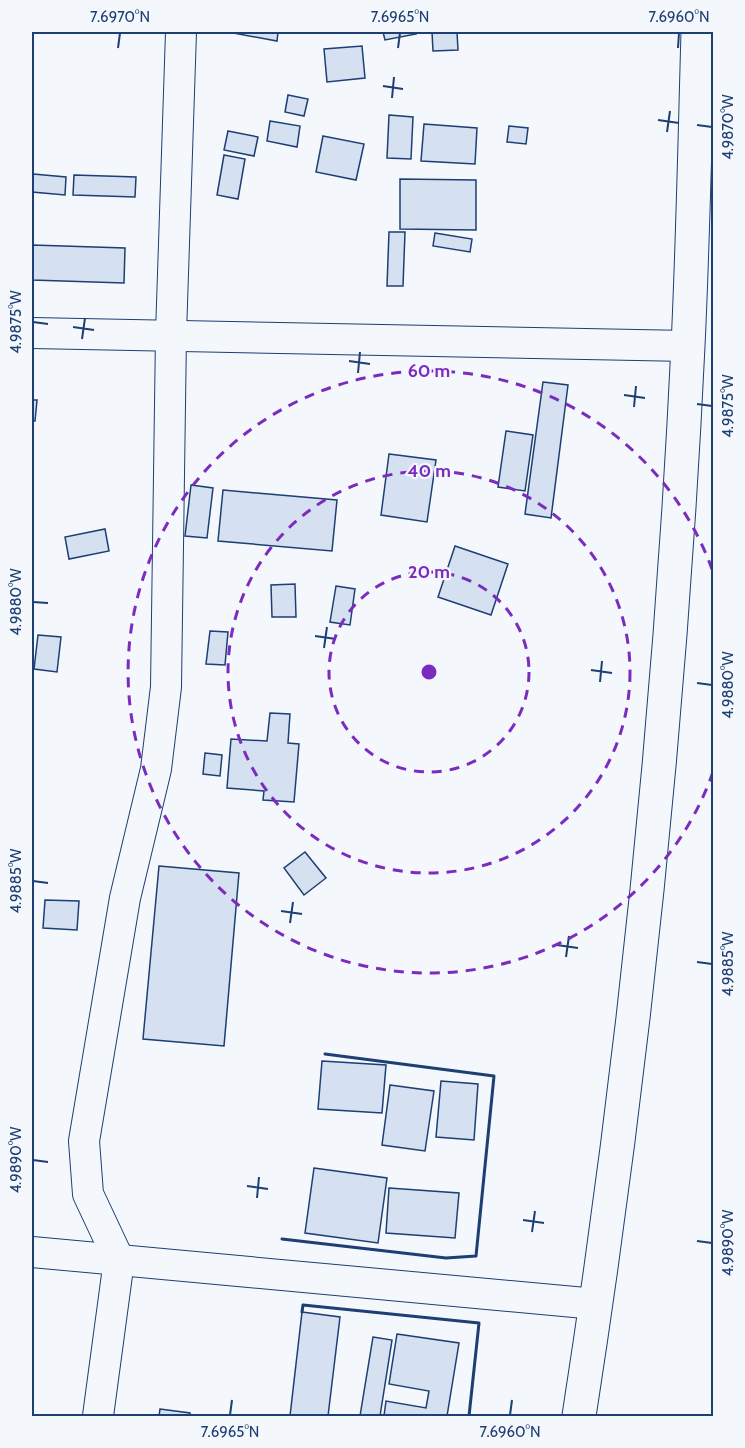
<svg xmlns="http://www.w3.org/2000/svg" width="745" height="1448" font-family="Cabin,sans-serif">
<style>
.building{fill:#d5e0f0;stroke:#1d3f73;stroke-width:1.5}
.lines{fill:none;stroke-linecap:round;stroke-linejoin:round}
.street-casing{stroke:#1d3f73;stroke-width:32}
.primary-casing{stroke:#1d3f73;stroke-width:35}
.street{stroke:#f4f7fb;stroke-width:30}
.primary{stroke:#f4f7fb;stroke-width:33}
.wall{stroke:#1d3f73;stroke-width:3}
.ticks{fill:none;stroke:#1d3f73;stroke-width:2}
.ring{fill:none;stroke:#7b2cbf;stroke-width:3;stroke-dasharray:10 8}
.centre{fill:#7b2cbf;stroke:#f4f7fb;stroke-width:3}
.ring-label{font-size:18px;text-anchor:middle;font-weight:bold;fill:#7b2cbf;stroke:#f4f7fb;stroke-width:4.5;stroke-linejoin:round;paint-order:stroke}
.neatline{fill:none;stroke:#1d3f73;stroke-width:2}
.ticks-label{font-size:15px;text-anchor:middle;fill:#1d3f73}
</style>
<rect width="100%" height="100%" fill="#f4f7fb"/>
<g class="building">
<path d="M 228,32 L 278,32 L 277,41 Z"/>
<path d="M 383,32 L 415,32 L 416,34 L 385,40 Z"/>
<path d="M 432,32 L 457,32 L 458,50 L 433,51 Z"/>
<path d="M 362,46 L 365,78 L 327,82 L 324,49 Z"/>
<path d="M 288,95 L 308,99 L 304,116 L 285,112 Z"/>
<path d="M 389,115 L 413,117 L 411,159 L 387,158 Z"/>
<path d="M 270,121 L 300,126 L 297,147 L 267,141 Z"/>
<path d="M 424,124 L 477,128 L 475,164 L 421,161 Z"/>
<path d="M 509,126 L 528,128 L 526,144 L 507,142 Z"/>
<path d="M 228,131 L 258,137 L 254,156 L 224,150 Z"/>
<path d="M 323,136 L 364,144 L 356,180 L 316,172 Z"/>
<path d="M 224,155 L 245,159 L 238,199 L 217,195 Z"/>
<path d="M 33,174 L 66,177 L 65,195 L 32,192 Z"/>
<path d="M 74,175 L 136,177 L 135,197 L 73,195 Z"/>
<path d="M 400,179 L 476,180 L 476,230 L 400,229 Z"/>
<path d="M 389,232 L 405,232 L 403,286 L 387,286 Z"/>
<path d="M 435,233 L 472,239 L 470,252 L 433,246 Z"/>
<path d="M 32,245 L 125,248 L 124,283 L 32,280 Z"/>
<path d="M 543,382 L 568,385 L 551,518 L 525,514 Z"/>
<path d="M 32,400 L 37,400 L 35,421 L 32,421 Z"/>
<path d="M 506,431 L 533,435 L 525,491 L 498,487 Z"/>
<path d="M 389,454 L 436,460 L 427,522 L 381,515 Z"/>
<path d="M 191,485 L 213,488 L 207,538 L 185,536 Z"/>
<path d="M 223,490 L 337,500 L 332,551 L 218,541 Z"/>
<path d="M 105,529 L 109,551 L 69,559 L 65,537 Z"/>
<path d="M 455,546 L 508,564 L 491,615 L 438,597 Z"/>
<path d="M 295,584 L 296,617 L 272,617 L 271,585 Z"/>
<path d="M 336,586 L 355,589 L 350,625 L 330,622 Z"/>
<path d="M 210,631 L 228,632 L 225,665 L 206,664 Z"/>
<path d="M 38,635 L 61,637 L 57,672 L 34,669 Z"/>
<path d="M 270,713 L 290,714 L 288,743 L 299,744 L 294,802 L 263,800 L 264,791 L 227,788 L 231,739 L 267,741 Z"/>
<path d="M 205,753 L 222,755 L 220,776 L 203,774 Z"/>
<path d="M 305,852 L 326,878 L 304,895 L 284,868 Z"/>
<path d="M 159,866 L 239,873 L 224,1046 L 143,1039 Z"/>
<path d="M 45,900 L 79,901 L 77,930 L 43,928 Z"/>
<path d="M 322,1061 L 386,1065 L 382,1113 L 318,1109 Z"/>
<path d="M 441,1081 L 478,1084 L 474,1140 L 436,1137 Z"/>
<path d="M 390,1085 L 434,1091 L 425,1151 L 382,1145 Z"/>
<path d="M 314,1168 L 387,1178 L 378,1243 L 305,1233 Z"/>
<path d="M 389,1188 L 459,1193 L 455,1238 L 386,1233 Z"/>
<path d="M 302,1312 L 340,1317 L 328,1416 L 290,1416 Z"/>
<path d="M 397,1334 L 459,1343 L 447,1416 L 384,1416 L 386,1401 L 426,1408 L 429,1391 L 389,1384 Z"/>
<path d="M 373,1337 L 392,1340 L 380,1416 L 360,1416 Z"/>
<path d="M 160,1409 L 190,1413 L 190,1416 L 159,1416 Z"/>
</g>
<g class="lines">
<g class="street-casing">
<g id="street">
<path d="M 32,333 L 688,346"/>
<path d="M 32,1252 L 596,1304"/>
<path d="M 98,1416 L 119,1260 L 88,1194 L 84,1141 L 125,898 L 156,769 L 166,687 L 171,334 L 181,32"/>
</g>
</g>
<g class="primary-casing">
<path id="primary" d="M 579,1416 C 634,1062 671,704 688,346 C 693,241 695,136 698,32"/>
</g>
<use href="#street" class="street"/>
<use href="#primary" class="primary"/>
<g class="wall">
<path d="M 282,1239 L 446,1258 L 476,1256 L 494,1076 L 325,1054"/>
<path d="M 302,1312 L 303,1305 L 479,1323 L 469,1416"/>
</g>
</g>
<path class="ticks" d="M 118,48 L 120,33M 398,48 L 400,33M 678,48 L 679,33M 383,86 L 403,89M 392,98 L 394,77M 658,120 L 679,123M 697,125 L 712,127M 667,132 L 670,111M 33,322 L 48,324M 73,327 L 94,330M 82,339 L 85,318M 349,361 L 370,364M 358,373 L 360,352M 624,395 L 645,398M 697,404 L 712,406M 634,407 L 636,386M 33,602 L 48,603M 315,636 L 336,639M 324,648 L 327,627M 591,670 L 612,673M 600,682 L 602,661M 697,683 L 712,685M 33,881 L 48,883M 281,911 L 302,914M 290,923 L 293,902M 557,945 L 578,948M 566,957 L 569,936M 697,962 L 712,964M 33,1160 L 48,1162M 247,1186 L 268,1189M 257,1198 L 259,1177M 523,1220 L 544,1223M 532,1232 L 535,1211M 697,1241 L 712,1243M 230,1415 L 232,1400M 510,1415 L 512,1400"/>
<g class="ring">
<circle cx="429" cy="672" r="100"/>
<circle cx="429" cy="672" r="201"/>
<path d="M713 772A301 301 0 1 1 713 572"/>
</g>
<circle cx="429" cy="672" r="9" class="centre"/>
<g class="ring-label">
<text x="429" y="377">60 m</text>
<text x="429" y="477">40 m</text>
<text x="429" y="578">20 m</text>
</g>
<rect width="745" height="1448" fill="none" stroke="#f4f7fb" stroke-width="66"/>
<rect x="33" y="33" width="679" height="1382" class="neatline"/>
<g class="ticks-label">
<text x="120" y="22">7.6970°N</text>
<text x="400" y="22">7.6965°N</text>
<text x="679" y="22">7.6960°N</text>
<text transform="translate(728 127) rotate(-90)" y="5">4.9870°W</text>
<text transform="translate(16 322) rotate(-90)" y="5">4.9875°W</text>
<text transform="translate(728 406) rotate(-90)" y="5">4.9875°W</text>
<text transform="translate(16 602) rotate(-90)" y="5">4.9880°W</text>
<text transform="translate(728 685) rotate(-90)" y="5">4.9880°W</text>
<text transform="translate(16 881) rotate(-90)" y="5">4.9885°W</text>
<text transform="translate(728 964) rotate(-90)" y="5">4.9885°W</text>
<text transform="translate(16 1160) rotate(-90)" y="5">4.9890°W</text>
<text transform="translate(728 1243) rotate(-90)" y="5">4.9890°W</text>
<text x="230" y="1437">7.6965°N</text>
<text x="510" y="1437">7.6960°N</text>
</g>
</svg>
